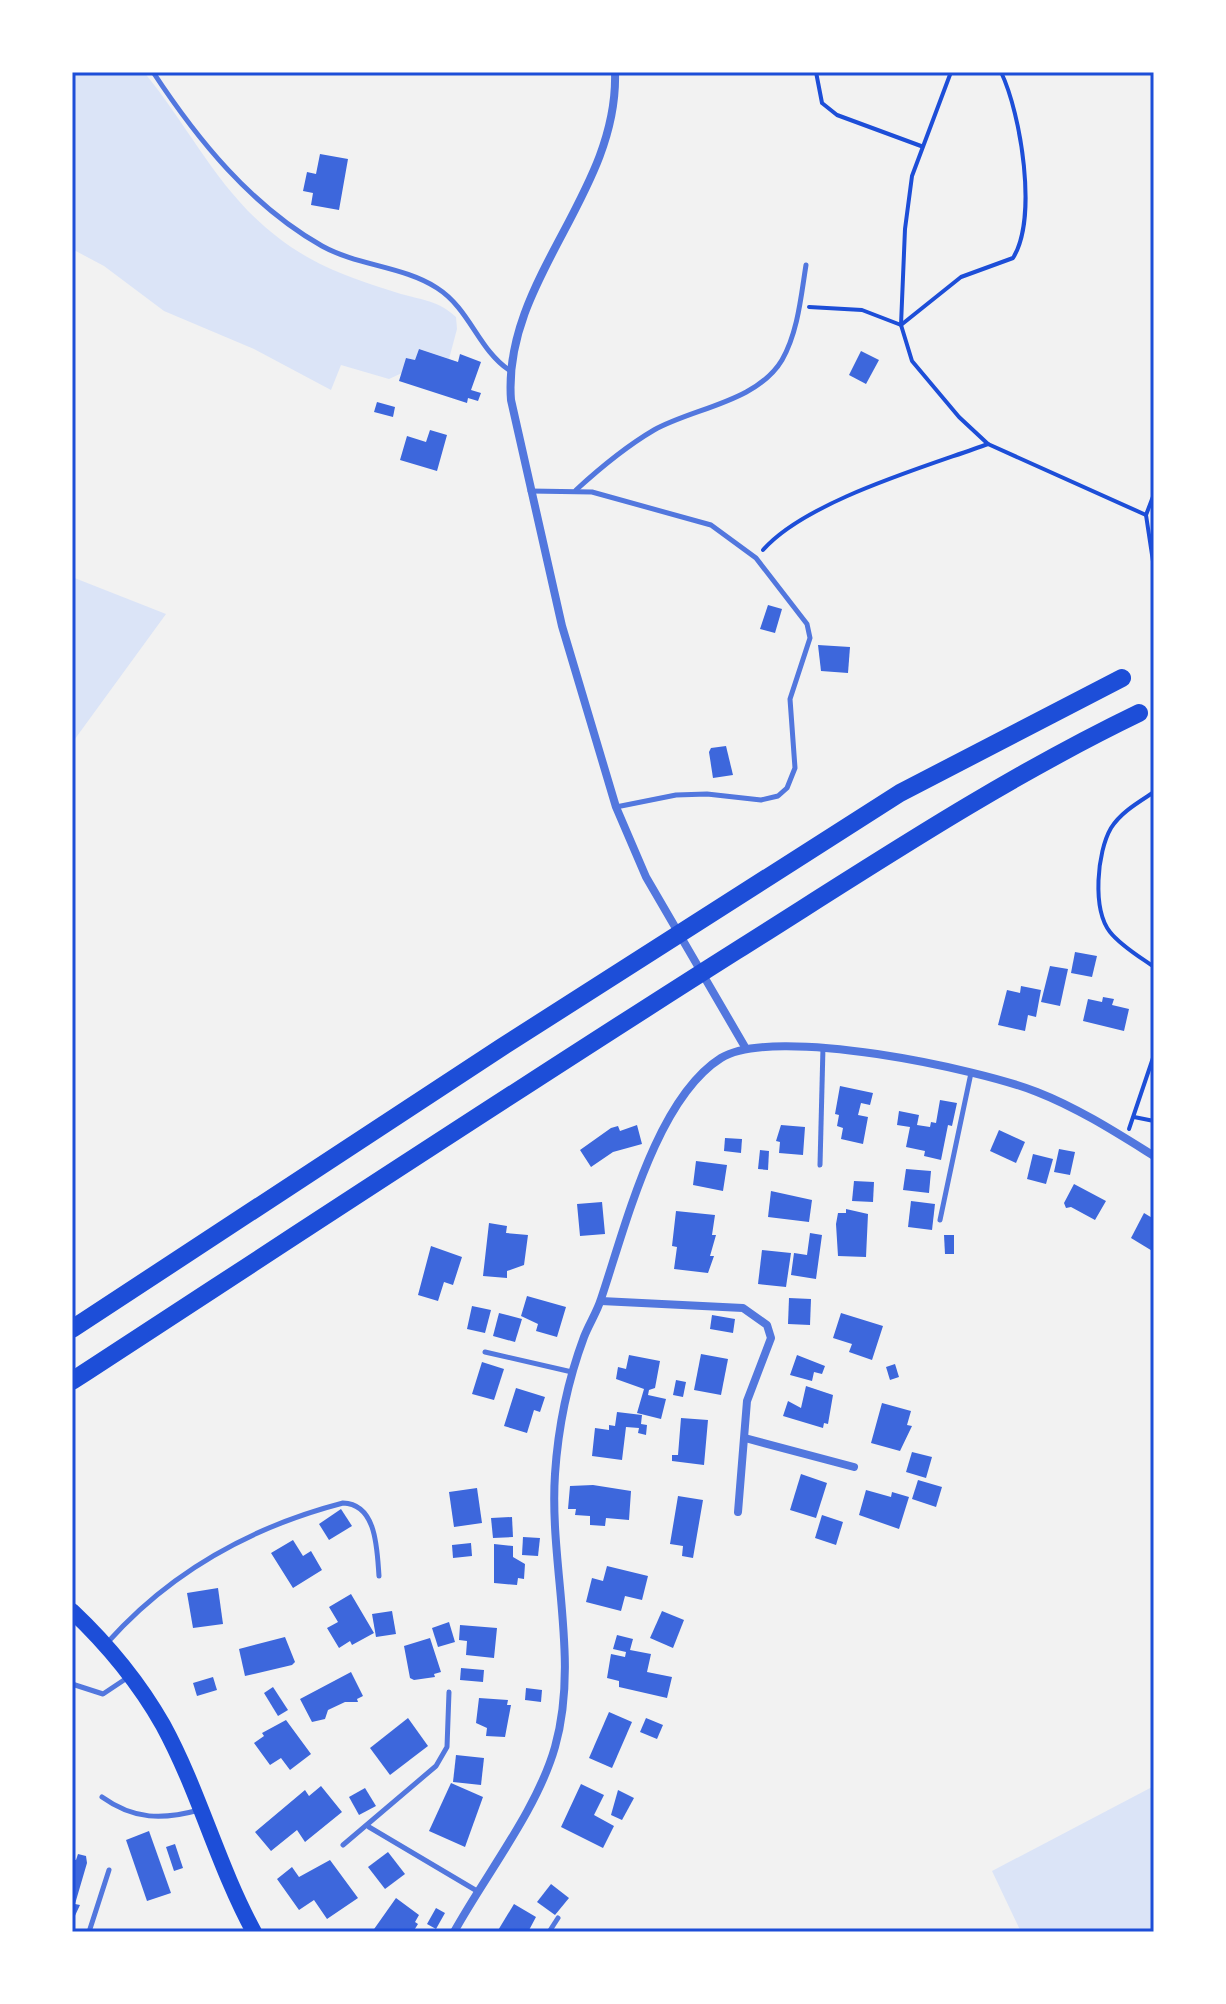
<svg xmlns="http://www.w3.org/2000/svg" width="1226" height="2004" font-family="Helvetica,sans-serif">
<style>
.green{fill:#dbe4f7}
.building{fill:#3d67dc}
.lines{fill:none;stroke-linecap:round;stroke-linejoin:round}
.path{stroke:#1d4ed8;stroke-width:4}
.service{stroke:#5277de;stroke-width:5}
.minor{stroke:#5277de;stroke-width:8}
.primary{stroke:#1d4ed8;stroke-width:16}
.motorway{stroke:#1d4ed8;stroke-width:18}
.neatline{fill:none;stroke:#1d4ed8;stroke-width:3}
</style>
<rect width="100%" height="100%" fill="#f2f2f2"/>
<g class="green">
<path d="M 72,72 L 144,72 C 200,141 227,212 309,258 C 337,274 370,284 401,294 C 423,300 439,301 456,317 L 457,329 L 449,359 L 419,349 L 415,360 L 407,358 L 402,373 L 389,379 L 341,365 L 331,390 L 254,349 L 164,311 L 104,266 L 72,249 Z"/>
<path d="M 72,577 L 166,614 L 72,743 Z"/>
<path d="M 1154,1786 L 1154,1932 L 1021,1932 L 992,1871 Z"/>
</g>
<g class="building">
<path d="M 320,154 L 348,159 L 339,210 L 311,205 L 313,193 L 303,191 L 307,172 L 316,174 Z"/>
<path d="M 419,349 L 458,362 L 460,354 L 481,362 L 471,390 L 481,393 L 478,401 L 468,398 L 467,403 L 399,381 L 406,358 L 415,360 Z"/>
<path d="M 861,351 L 879,360 L 866,384 L 849,375 Z"/>
<path d="M 377,402 L 395,407 L 393,417 L 374,412 Z"/>
<path d="M 430,430 L 447,435 L 437,471 L 400,460 L 407,436 L 426,442 Z"/>
<path d="M 768,605 L 782,609 L 775,633 L 760,629 Z"/>
<path d="M 818,645 L 850,647 L 848,673 L 821,671 Z"/>
<path d="M 726,746 L 733,775 L 713,778 L 709,752 L 711,748 Z"/>
<path d="M 1075,952 L 1097,956 L 1092,977 L 1071,973 Z"/>
<path d="M 1050,966 L 1068,969 L 1060,1006 L 1041,1002 Z"/>
<path d="M 1021,986 L 1041,990 L 1036,1017 L 1028,1015 L 1025,1031 L 998,1025 L 1007,990 L 1020,993 Z"/>
<path d="M 1103,997 L 1114,999 L 1112,1005 L 1129,1009 L 1124,1031 L 1083,1021 L 1088,999 L 1102,1002 Z"/>
<path d="M 840,1086 L 873,1093 L 870,1105 L 861,1103 L 858,1115 L 868,1117 L 863,1144 L 841,1139 L 843,1128 L 837,1126 L 839,1115 L 835,1114 Z"/>
<path d="M 940,1100 L 957,1103 L 952,1126 L 948,1125 L 941,1160 L 924,1156 L 925,1151 L 906,1147 L 910,1127 L 897,1125 L 899,1111 L 919,1115 L 917,1125 L 930,1127 L 931,1122 L 936,1123 Z"/>
<path d="M 637,1125 L 642,1144 L 613,1152 L 591,1167 L 580,1150 L 611,1128 L 618,1126 L 620,1131 Z"/>
<path d="M 781,1125 L 805,1127 L 803,1155 L 779,1153 L 780,1142 L 776,1141 Z"/>
<path d="M 999,1130 L 1025,1142 L 1016,1163 L 990,1151 Z"/>
<path d="M 725,1138 L 742,1139 L 741,1153 L 724,1151 Z"/>
<path d="M 1059,1149 L 1075,1152 L 1070,1175 L 1054,1172 Z"/>
<path d="M 760,1150 L 769,1151 L 768,1170 L 758,1169 Z"/>
<path d="M 1033,1154 L 1053,1159 L 1046,1184 L 1027,1179 Z"/>
<path d="M 696,1161 L 727,1165 L 723,1191 L 693,1185 Z"/>
<path d="M 906,1169 L 931,1171 L 929,1193 L 903,1190 Z"/>
<path d="M 854,1181 L 874,1182 L 873,1202 L 852,1201 Z"/>
<path d="M 1074,1184 L 1106,1201 L 1095,1220 L 1071,1207 L 1066,1208 L 1064,1203 Z"/>
<path d="M 771,1191 L 812,1200 L 809,1222 L 768,1217 Z"/>
<path d="M 911,1201 L 935,1204 L 932,1230 L 908,1227 Z"/>
<path d="M 602,1202 L 605,1234 L 580,1236 L 577,1204 Z"/>
<path d="M 846,1209 L 868,1214 L 866,1257 L 838,1256 L 836,1224 L 838,1213 L 846,1213 Z"/>
<path d="M 676,1211 L 715,1215 L 712,1235 L 716,1235 L 710,1256 L 714,1256 L 708,1273 L 674,1269 L 677,1247 L 672,1246 Z"/>
<path d="M 1144,1213 L 1154,1219 L 1154,1252 L 1131,1238 Z"/>
<path d="M 489,1223 L 507,1226 L 506,1233 L 528,1235 L 524,1265 L 507,1271 L 507,1278 L 483,1276 Z"/>
<path d="M 810,1233 L 822,1235 L 816,1279 L 791,1275 L 794,1253 L 807,1255 Z"/>
<path d="M 944,1235 L 954,1235 L 954,1254 L 945,1254 Z"/>
<path d="M 431,1246 L 462,1257 L 453,1285 L 444,1282 L 438,1301 L 418,1295 Z"/>
<path d="M 762,1250 L 791,1253 L 786,1287 L 758,1284 Z"/>
<path d="M 527,1296 L 566,1307 L 557,1337 L 536,1331 L 538,1324 L 521,1316 Z"/>
<path d="M 789,1298 L 811,1299 L 810,1325 L 788,1324 Z"/>
<path d="M 472,1306 L 491,1310 L 485,1333 L 467,1329 Z"/>
<path d="M 499,1313 L 522,1319 L 515,1342 L 493,1336 Z"/>
<path d="M 841,1313 L 883,1326 L 872,1360 L 849,1352 L 852,1344 L 833,1338 Z"/>
<path d="M 712,1315 L 735,1319 L 733,1333 L 710,1329 Z"/>
<path d="M 701,1354 L 728,1359 L 721,1395 L 694,1390 Z"/>
<path d="M 629,1355 L 660,1361 L 655,1388 L 649,1390 L 648,1395 L 666,1399 L 661,1419 L 637,1413 L 644,1389 L 616,1379 L 618,1367 L 626,1369 Z"/>
<path d="M 797,1355 L 825,1366 L 822,1374 L 814,1372 L 812,1381 L 790,1375 Z"/>
<path d="M 482,1362 L 504,1369 L 494,1400 L 472,1394 Z"/>
<path d="M 895,1364 L 899,1377 L 890,1380 L 886,1367 Z"/>
<path d="M 676,1380 L 686,1382 L 683,1397 L 673,1395 Z"/>
<path d="M 806,1386 L 833,1395 L 828,1424 L 824,1423 L 823,1428 L 783,1416 L 788,1401 L 801,1408 Z"/>
<path d="M 516,1388 L 545,1397 L 540,1412 L 534,1410 L 527,1433 L 504,1426 Z"/>
<path d="M 882,1403 L 911,1411 L 907,1425 L 912,1426 L 900,1451 L 871,1443 Z"/>
<path d="M 617,1412 L 642,1415 L 641,1424 L 647,1425 L 646,1435 L 638,1433 L 639,1428 L 626,1427 L 622,1460 L 592,1456 L 595,1428 L 609,1430 L 609,1425 L 615,1426 Z"/>
<path d="M 681,1418 L 708,1420 L 704,1465 L 672,1461 L 672,1455 L 678,1455 Z"/>
<path d="M 912,1452 L 932,1457 L 926,1478 L 906,1472 Z"/>
<path d="M 801,1474 L 827,1483 L 816,1518 L 790,1510 Z"/>
<path d="M 918,1480 L 942,1487 L 936,1507 L 912,1499 Z"/>
<path d="M 593,1485 L 631,1491 L 629,1520 L 606,1518 L 605,1526 L 590,1525 L 590,1516 L 575,1515 L 576,1509 L 568,1509 L 570,1486 Z"/>
<path d="M 477,1488 L 482,1523 L 454,1527 L 449,1492 Z"/>
<path d="M 866,1490 L 891,1497 L 892,1492 L 909,1497 L 899,1529 L 859,1515 Z"/>
<path d="M 678,1496 L 703,1500 L 693,1558 L 682,1556 L 683,1546 L 670,1544 Z"/>
<path d="M 341,1509 L 352,1526 L 329,1540 L 319,1524 Z"/>
<path d="M 822,1515 L 843,1522 L 836,1545 L 815,1538 Z"/>
<path d="M 512,1517 L 513,1537 L 493,1538 L 491,1518 Z"/>
<path d="M 523,1537 L 540,1538 L 538,1556 L 522,1555 Z"/>
<path d="M 293,1540 L 303,1556 L 311,1551 L 322,1570 L 293,1588 L 271,1553 Z"/>
<path d="M 471,1543 L 472,1556 L 453,1558 L 452,1545 Z"/>
<path d="M 494,1544 L 513,1546 L 513,1557 L 525,1564 L 524,1579 L 518,1578 L 517,1585 L 494,1583 Z"/>
<path d="M 607,1566 L 648,1576 L 642,1600 L 625,1596 L 621,1611 L 586,1602 L 592,1578 L 603,1581 Z"/>
<path d="M 218,1588 L 223,1624 L 193,1628 L 187,1593 Z"/>
<path d="M 351,1594 L 374,1633 L 352,1645 L 350,1641 L 339,1648 L 327,1628 L 338,1622 L 329,1607 Z"/>
<path d="M 392,1611 L 396,1634 L 376,1637 L 372,1614 Z"/>
<path d="M 662,1611 L 684,1620 L 673,1648 L 650,1638 Z"/>
<path d="M 449,1622 L 455,1642 L 438,1647 L 432,1628 Z"/>
<path d="M 460,1625 L 497,1628 L 494,1658 L 466,1655 L 467,1641 L 459,1640 Z"/>
<path d="M 617,1635 L 633,1639 L 630,1650 L 651,1654 L 647,1672 L 672,1677 L 667,1698 L 619,1687 L 619,1681 L 607,1678 L 611,1654 L 625,1657 L 626,1652 L 613,1649 Z"/>
<path d="M 285,1637 L 295,1662 L 292,1665 L 245,1676 L 239,1649 Z"/>
<path d="M 430,1638 L 441,1672 L 434,1674 L 435,1677 L 414,1680 L 410,1678 L 404,1646 Z"/>
<path d="M 461,1668 L 484,1670 L 483,1682 L 460,1680 Z"/>
<path d="M 351,1672 L 363,1696 L 357,1699 L 358,1702 L 345,1702 L 328,1710 L 325,1719 L 312,1722 L 300,1699 Z"/>
<path d="M 213,1677 L 217,1690 L 197,1696 L 193,1683 Z"/>
<path d="M 273,1687 L 288,1710 L 278,1716 L 264,1693 Z"/>
<path d="M 526,1688 L 542,1690 L 541,1702 L 525,1700 Z"/>
<path d="M 479,1698 L 508,1700 L 507,1705 L 511,1705 L 505,1737 L 486,1736 L 487,1728 L 476,1723 Z"/>
<path d="M 609,1712 L 632,1722 L 612,1768 L 589,1758 Z"/>
<path d="M 408,1718 L 428,1746 L 390,1775 L 370,1748 Z"/>
<path d="M 646,1718 L 663,1725 L 657,1739 L 640,1732 Z"/>
<path d="M 286,1720 L 311,1754 L 290,1770 L 281,1758 L 270,1765 L 254,1743 L 264,1736 L 262,1733 Z"/>
<path d="M 456,1755 L 484,1758 L 481,1785 L 453,1782 Z"/>
<path d="M 451,1783 L 483,1797 L 465,1847 L 429,1831 Z"/>
<path d="M 581,1784 L 604,1795 L 594,1815 L 614,1826 L 603,1848 L 561,1827 Z"/>
<path d="M 321,1786 L 342,1812 L 305,1842 L 297,1830 L 271,1851 L 255,1832 L 305,1790 L 309,1796 Z"/>
<path d="M 365,1788 L 376,1806 L 359,1815 L 349,1797 Z"/>
<path d="M 618,1790 L 634,1798 L 622,1820 L 611,1815 Z"/>
<path d="M 149,1831 L 171,1893 L 147,1901 L 126,1840 Z"/>
<path d="M 175,1844 L 183,1868 L 174,1871 L 166,1847 Z"/>
<path d="M 388,1852 L 405,1874 L 385,1889 L 368,1867 Z"/>
<path d="M 78,1854 L 86,1856 L 87,1863 L 75,1904 L 80,1905 L 73,1920 L 72,1859 L 76,1860 Z"/>
<path d="M 330,1860 L 358,1898 L 327,1919 L 314,1900 L 299,1910 L 277,1879 L 292,1867 L 299,1877 Z"/>
<path d="M 551,1884 L 569,1898 L 555,1915 L 537,1902 Z"/>
<path d="M 396,1898 L 419,1915 L 415,1922 L 418,1924 L 413,1932 L 372,1932 Z"/>
<path d="M 514,1904 L 536,1917 L 528,1932 L 497,1932 Z"/>
<path d="M 436,1908 L 445,1913 L 436,1929 L 427,1924 Z"/>
</g>
<g class="lines">
<g class="path">
<path d="M 816,72 L 822,103 L 837,115 L 921,146"/>
<path d="M 951,72 L 912,176 L 905,229 L 901,325 L 912,361 L 959,417 L 988,444 L 1146,515"/>
<path d="M 809,307 L 862,310 L 901,325 L 961,277 L 1013,258 C 1038,218 1021,114 1001,72"/>
<path d="M 1154,494 L 1146,515 L 1154,568"/>
<path d="M 763,550 C 806,501 925,467 988,444"/>
<path d="M 1154,792 C 1139,802 1121,812 1111,828 C 1097,852 1092,909 1110,932 C 1121,946 1140,957 1154,967"/>
<path d="M 1134,1117 L 1154,1121"/>
<path d="M 1129,1129 L 1154,1055"/>
</g>
<g class="service">
<path d="M 153,72 C 197,139 251,206 322,246 C 358,266 403,266 437,288 C 470,309 478,349 509,370"/>
<path d="M 576,490 C 600,468 625,447 654,430 C 693,408 757,402 782,360 C 798,332 801,296 806,265"/>
<path d="M 530,491 L 592,492 L 711,525 L 756,558 L 807,624 L 810,638 L 790,699 L 795,768 L 787,788 L 778,796 L 761,800 L 707,794 L 676,795 L 616,807"/>
<path d="M 820,1165 L 823,1047"/>
<path d="M 940,1220 L 971,1073"/>
<path d="M 485,1352 L 572,1372"/>
<path d="M 107,1643 C 170,1572 251,1527 343,1503 C 377,1504 377,1550 379,1576"/>
<path d="M 72,1684 L 103,1694 L 127,1678"/>
<path d="M 102,1797 C 134,1820 163,1820 199,1810"/>
<path d="M 369,1827 L 477,1891"/>
<path d="M 343,1845 L 436,1766 L 447,1747 L 449,1692"/>
<path d="M 89,1932 L 109,1870"/>
<path d="M 549,1932 L 558,1918"/>
</g>
<g class="minor">
<path d="M 615,72 C 619,193 502,280 511,400 L 562,626 L 616,807 L 646,877 L 745,1047"/>
<path d="M 601,1301 L 743,1308 L 767,1325 L 771,1338 L 747,1401 L 738,1512"/>
<path d="M 745,1438 L 854,1467"/>
<path d="M 454,1932 C 486,1874 537,1810 555,1747 C 580,1659 549,1564 555,1474 C 558,1429 568,1380 584,1337 C 589,1324 597,1312 601,1299 C 625,1228 656,1099 721,1058 C 774,1025 979,1069 1037,1092 C 1078,1108 1117,1133 1154,1156"/>
</g>
<path class="primary" d="M 72,1611 C 108,1645 138,1681 163,1725 C 199,1791 218,1866 254,1932"/>
<g class="motorway">
<path d="M 72,1329 L 502,1047 L 900,793 L 1122,678"/>
<path d="M 72,1381 C 293,1237 513,1092 736,951 C 868,868 998,781 1139,713"/>
</g>
</g>
<rect width="1226" height="2004" fill="none" stroke="#ffffff" stroke-width="148"/>
<rect x="74" y="74" width="1078" height="1856" class="neatline"/>
</svg>
